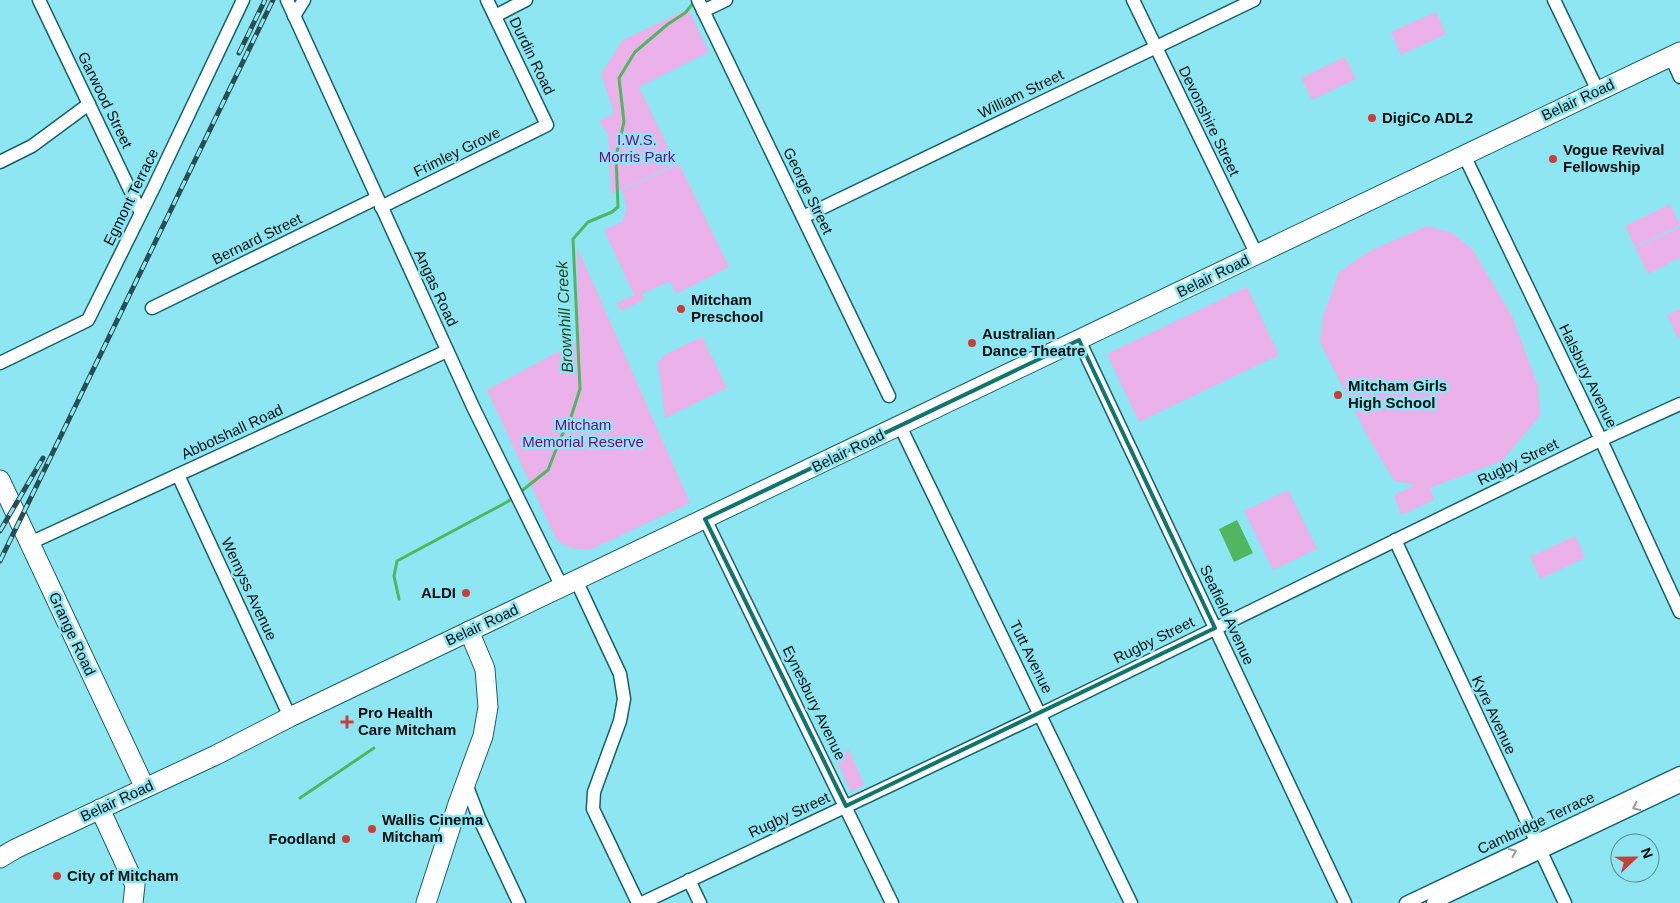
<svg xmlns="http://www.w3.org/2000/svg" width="1680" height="903" font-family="Helvetica,sans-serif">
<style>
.green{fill:#ebb1ea}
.water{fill:#50b760}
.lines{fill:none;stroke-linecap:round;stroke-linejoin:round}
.stream{stroke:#50b760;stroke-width:3}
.street-casing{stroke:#17616a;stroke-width:15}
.secondary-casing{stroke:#17616a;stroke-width:21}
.street{stroke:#fff;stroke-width:12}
.secondary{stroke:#fff;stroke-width:19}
.rail-casing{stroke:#284d52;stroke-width:5}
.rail{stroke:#8de6f2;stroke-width:3;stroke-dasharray:9;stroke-linecap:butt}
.oneway{stroke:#999fa0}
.marked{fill:none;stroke:#0f766e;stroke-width:4;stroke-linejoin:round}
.poi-dot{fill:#cb3d38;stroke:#8de6f2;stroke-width:2}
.labels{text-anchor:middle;stroke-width:5;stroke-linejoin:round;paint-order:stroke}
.street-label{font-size:15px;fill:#001012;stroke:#8de6f2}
.poi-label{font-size:15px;font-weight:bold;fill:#001012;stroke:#8de6f2;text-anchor:start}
.park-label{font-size:15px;fill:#7a077e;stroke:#8de6f2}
.water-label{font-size:16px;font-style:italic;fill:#1f4724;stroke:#8de6f2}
</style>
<rect width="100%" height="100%" fill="#8de6f2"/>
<g class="green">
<path d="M 688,9 L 709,52 L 639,87 L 676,164 L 611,194 L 608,134 L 599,121 L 614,113 L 601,74 L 623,40 Z"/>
<path d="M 1436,12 L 1446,34 L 1401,55 L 1391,32 Z"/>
<path d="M 1345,57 L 1356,79 L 1312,100 L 1301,78 Z"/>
<path d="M 679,164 L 729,267 L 676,294 L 670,281 L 642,294 L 644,300 L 621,311 L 617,303 L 634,295 L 604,230 L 622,222 L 627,207 L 622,190 Z"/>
<path d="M 1670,204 L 1680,225 L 1635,247 L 1625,226 Z"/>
<path d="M 1427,226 L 1452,233 L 1472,249 L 1512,316 L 1538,386 L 1540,416 L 1502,461 L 1430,488 L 1434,500 L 1401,515 L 1394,495 L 1416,485 L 1394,481 L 1368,437 L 1320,342 L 1323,317 L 1339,272 L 1370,251 Z"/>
<path d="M 1680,227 L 1680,258 L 1648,274 L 1635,248 Z"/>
<path d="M 577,247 L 690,503 L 592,549 C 578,550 562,549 554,535 L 487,390 L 578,341 Z"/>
<path d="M 1247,287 L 1279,355 L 1139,422 L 1107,354 Z"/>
<path d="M 1680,309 L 1680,337 L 1678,338 L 1667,315 Z"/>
<path d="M 702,337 L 727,388 L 665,418 L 658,362 L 666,354 Z"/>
<path d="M 1288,490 L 1317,549 L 1273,570 L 1244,511 Z"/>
<path d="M 1575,536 L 1585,558 L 1540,579 L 1530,557 Z"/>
<path d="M 849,750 L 864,785 L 851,792 L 835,757 Z"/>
</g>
<path class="water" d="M 1237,520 L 1253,553 L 1234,562 L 1219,529 Z"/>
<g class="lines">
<g class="stream">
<path d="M 519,493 L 548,470 L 561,437 L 570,420 L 580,389 L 573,239 L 588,222 L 612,212 L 618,207 L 616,156 L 624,122 L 619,78 L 635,52 L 668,24 L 685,13 L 695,1"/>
<path d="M 399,599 L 394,576 L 397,561 L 507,502 L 514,497"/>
<path d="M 300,798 L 374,748"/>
</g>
<g class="street-casing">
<g id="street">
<path d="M 39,0 L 141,213"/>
<path d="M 287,0 L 474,409 L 562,587"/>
<path d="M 698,0 L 889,396"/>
<path d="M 1133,0 L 1257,255"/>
<path d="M 1554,0 L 1598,91"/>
<path d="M 703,11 L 726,0"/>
<path d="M 294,16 L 304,0"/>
<path d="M 495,16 L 526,0"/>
<path d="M 1671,57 L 1680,77"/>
<path d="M 1464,155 L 1601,440 L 1680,612"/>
<path d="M 0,162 L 32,146 L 89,104"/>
<path d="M 381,207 L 547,125 L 487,0"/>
<path d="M 803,217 L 1254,0"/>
<path d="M 152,308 L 377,198"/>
<path d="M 1079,340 L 1345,903"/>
<path d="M 0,363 L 88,320 L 154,187 L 243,0"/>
<path d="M 900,426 L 1131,903"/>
<path d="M 178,475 L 290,717"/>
<path d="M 705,519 L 892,903"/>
<path d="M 1395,540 L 1565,903"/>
<path d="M 30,543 L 447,351"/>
<path d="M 576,580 L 620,674 L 624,699 L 620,721 L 594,792 L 593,809 L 638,903"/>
<path d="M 466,784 L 479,818 L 519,903"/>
<path d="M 689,880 L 700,903"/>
<path d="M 642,903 L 1041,714 L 1594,443 L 1680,404"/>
<path d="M 1406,903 L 1680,773"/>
<path d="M 1433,903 L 1680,786"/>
</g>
</g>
<g class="secondary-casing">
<g id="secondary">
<path d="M 0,480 L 145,788"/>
<path d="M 100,809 L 135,885 L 133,903"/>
<path d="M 0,858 L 15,849 L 216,755 L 290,717 L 1680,52"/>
<path d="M 426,903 L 458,804 L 483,736 L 488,707 L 485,669 L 469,631"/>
</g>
</g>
<use href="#street" class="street"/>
<use href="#secondary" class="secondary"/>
<g class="rail-casing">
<g id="rail">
<path d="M 239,53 L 265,0"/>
<path d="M 0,531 L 43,458"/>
<path d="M 0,561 L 273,0"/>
</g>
</g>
<use href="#rail" class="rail"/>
</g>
<defs><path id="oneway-chevron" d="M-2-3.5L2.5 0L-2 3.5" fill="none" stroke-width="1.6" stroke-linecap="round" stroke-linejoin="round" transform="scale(1.25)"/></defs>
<g class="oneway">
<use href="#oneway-chevron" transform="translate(1636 807) rotate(155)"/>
<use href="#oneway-chevron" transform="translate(1513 852) rotate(-25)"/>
</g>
<path class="marked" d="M 1079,340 L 1215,628 L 846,806 L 705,519 Z"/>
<g class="poi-dot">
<circle cx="1372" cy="118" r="5"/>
<circle cx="1553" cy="159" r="5"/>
<circle cx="681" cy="309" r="5"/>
<circle cx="972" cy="343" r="5"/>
<circle cx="1338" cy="395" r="5"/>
<circle cx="466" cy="593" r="5"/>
<path d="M344.5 714.5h5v5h5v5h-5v5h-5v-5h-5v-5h5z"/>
<circle cx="372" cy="829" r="5"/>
<circle cx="346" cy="839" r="5"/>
<circle cx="57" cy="876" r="5"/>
</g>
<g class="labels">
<g class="street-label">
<text transform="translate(532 56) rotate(64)" y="5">Durdin Road</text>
<text transform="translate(1021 94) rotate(-26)" y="5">William Street</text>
<text transform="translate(105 100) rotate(64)" y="5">Garwood Street</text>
<text transform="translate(1578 100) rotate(-25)" y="5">Belair Road</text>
<text transform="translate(1209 121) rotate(64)" y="5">Devonshire Street</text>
<text transform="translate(457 152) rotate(-26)" y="5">Frimley Grove</text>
<text transform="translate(808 191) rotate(64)" y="5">George Street</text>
<text transform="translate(131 197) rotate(-64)" y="5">Egmont Terrace</text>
<text transform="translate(257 239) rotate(-26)" y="5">Bernard Street</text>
<text transform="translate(1213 276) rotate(-26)" y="5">Belair Road</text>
<text transform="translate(436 288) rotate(65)" y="5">Angas Road</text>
<text transform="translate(1588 376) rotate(64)" y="5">Halsbury Avenue</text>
<text transform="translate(232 432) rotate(-25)" y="5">Abbotshall Road</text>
<text transform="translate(848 451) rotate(-26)" y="5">Belair Road</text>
<text transform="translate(1518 462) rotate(-26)" y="5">Rugby Street</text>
<text transform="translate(249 589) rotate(65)" y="5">Wemyss Avenue</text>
<text transform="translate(1227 615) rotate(65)" y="5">Seafield Avenue</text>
<text transform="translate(482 625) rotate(-25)" y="5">Belair Road</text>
<text transform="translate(72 634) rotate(65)" y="5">Grange Road</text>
<text transform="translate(1154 640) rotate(-26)" y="5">Rugby Street</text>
<text transform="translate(1031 657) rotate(64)" y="5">Tutt Avenue</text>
<text transform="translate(814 703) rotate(64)" y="5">Eynesbury Avenue</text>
<text transform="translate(1494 715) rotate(65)" y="5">Kyre Avenue</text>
<text transform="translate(117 801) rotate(-25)" y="5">Belair Road</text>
<text transform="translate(789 815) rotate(-25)" y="5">Rugby Street</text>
<text transform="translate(1536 823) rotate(-25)" y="5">Cambridge Terrace</text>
</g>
<g class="poi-label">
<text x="1382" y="123">DigiCo ADL2</text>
<text x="1563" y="155">Vogue Revival<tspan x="1563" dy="17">Fellowship</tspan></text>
<text x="691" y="305">Mitcham<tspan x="691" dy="17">Preschool</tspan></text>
<text x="982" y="339">Australian<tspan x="982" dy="17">Dance Theatre</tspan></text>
<text x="1348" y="391">Mitcham Girls<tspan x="1348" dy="17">High School</tspan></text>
<text x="456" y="598" text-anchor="end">ALDI</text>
<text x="358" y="718">Pro Health<tspan x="358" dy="17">Care Mitcham</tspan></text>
<text x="382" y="825">Wallis Cinema<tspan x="382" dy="17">Mitcham</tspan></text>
<text x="336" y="844" text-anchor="end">Foodland</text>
<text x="67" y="881">City of Mitcham</text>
</g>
<g class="park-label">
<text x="637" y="145">I.W.S.<tspan x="637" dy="17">Morris Park</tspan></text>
<text x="583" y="430">Mitcham<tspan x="583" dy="17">Memorial Reserve</tspan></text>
</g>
<g class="water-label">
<text transform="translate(564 317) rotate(-93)" y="6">Brownhill Creek</text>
</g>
</g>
<g transform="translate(1635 858) rotate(68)"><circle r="24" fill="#8de6f2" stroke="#559098"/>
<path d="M0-4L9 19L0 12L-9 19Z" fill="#cb3d38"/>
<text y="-8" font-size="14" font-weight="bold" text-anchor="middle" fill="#001012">N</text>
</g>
</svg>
